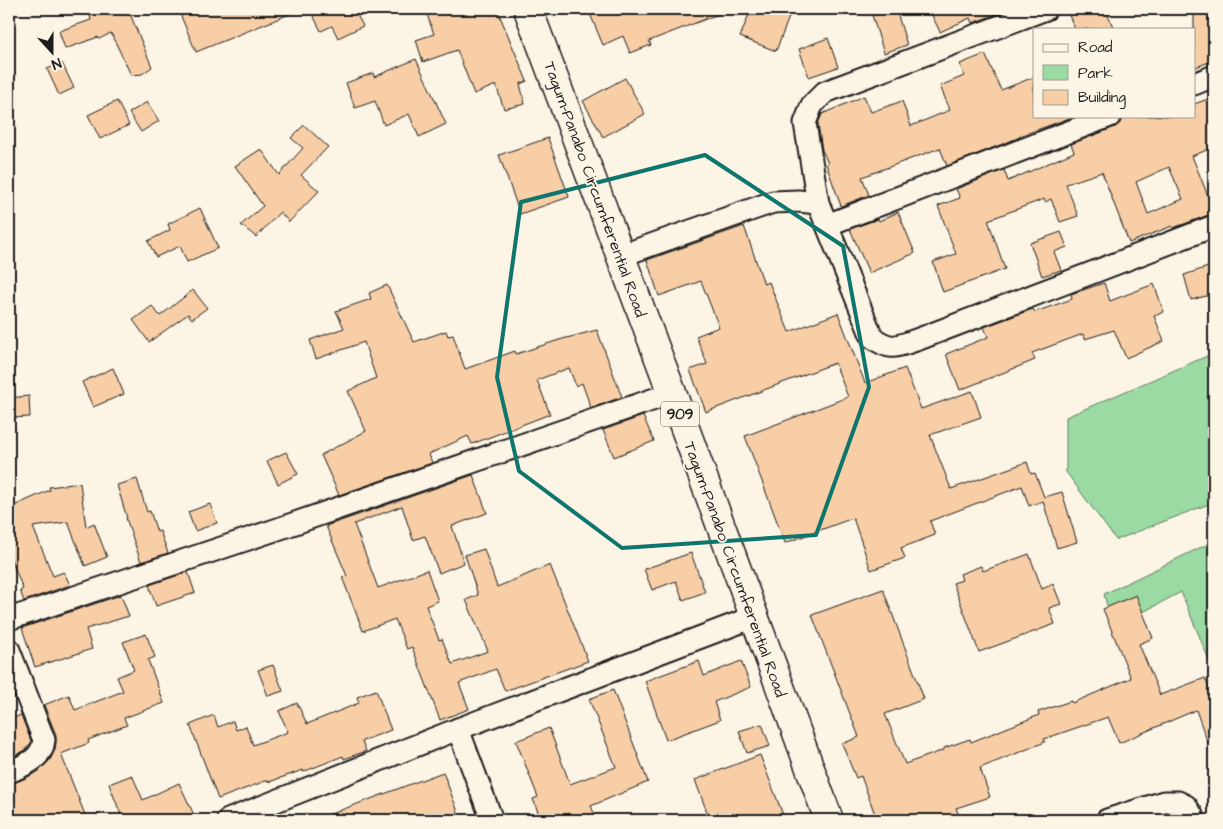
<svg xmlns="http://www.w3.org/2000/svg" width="1223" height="829" font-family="'Architects Daughter',sans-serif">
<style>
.green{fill:#9bdaa3;stroke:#5c7b60}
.building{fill:#f8cea7;stroke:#1c1c1c;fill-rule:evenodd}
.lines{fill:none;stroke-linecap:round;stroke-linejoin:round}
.street-casing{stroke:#1c1c1c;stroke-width:25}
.primary-casing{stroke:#1c1c1c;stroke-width:31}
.street{stroke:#fcf5e5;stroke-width:21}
.primary{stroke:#fcf5e5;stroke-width:28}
.marked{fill:none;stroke:#0f766e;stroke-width:4;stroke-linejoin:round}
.labels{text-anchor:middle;stroke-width:4;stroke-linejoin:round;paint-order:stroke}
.shield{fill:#fcf5e5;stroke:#5f5d58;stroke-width:1}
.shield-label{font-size:15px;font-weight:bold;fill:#1c1c1c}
.street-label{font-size:16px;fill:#1c1c1c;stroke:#fcf5e5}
</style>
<rect width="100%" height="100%" fill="#fcf5e5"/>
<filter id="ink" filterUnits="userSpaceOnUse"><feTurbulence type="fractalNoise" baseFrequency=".02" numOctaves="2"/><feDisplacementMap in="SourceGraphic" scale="10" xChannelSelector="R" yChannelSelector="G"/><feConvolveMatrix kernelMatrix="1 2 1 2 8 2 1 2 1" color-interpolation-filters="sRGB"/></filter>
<g filter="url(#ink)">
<g class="green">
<path d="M 1214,353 L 1214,502 L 1116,540 L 1066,472 L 1066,417 Z"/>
<path d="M 1214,541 L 1214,672 L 1181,592 L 1113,628 L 1104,594 Z"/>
</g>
<g class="building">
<path d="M 106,9 L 128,9 L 152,67 L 142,74 L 131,75 L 111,33 L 99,39 L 98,37 L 65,49 L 59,31 L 91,20 L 90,16 Z"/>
<path d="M 178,9 L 302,9 L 196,52 Z"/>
<path d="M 310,9 L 370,9 L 357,15 L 363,26 L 338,38 L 332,26 L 321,31 Z"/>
<path d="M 425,9 L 497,9 L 527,81 L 520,84 L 525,104 L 504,109 L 496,85 L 474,94 L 457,50 L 423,62 L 416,40 L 434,34 Z"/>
<path d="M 588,9 L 729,9 L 729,10 L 649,41 L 651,45 L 630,53 L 623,36 L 603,45 Z"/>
<path d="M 751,9 L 782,9 L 791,12 L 776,51 L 740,37 Z"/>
<path d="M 870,9 L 896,9 L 907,45 L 884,53 Z"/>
<path d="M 929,9 L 1011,9 L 972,23 L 970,18 L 940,32 Z"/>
<path d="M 1078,9 L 1105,9 L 1114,29 L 1075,29 L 1068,13 Z"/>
<path d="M 1194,9 L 1214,9 L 1214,60 L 1194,68 Z"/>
<path d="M 828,38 L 838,67 L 809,77 L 799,49 Z"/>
<path d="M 985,54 L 1001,90 L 1034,77 L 1034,116 L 1075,116 L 1020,136 L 1020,137 L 947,166 L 940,148 L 862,177 L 869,195 L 841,206 L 826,164 L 828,163 L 822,150 L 818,124 L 822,114 L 864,96 L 871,112 L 902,101 L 911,126 L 950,110 L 940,86 L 964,76 L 960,64 Z"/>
<path d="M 416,59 L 446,124 L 419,137 L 409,114 L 384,125 L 375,101 L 355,108 L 346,83 L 373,73 L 374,77 Z"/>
<path d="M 62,63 L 74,88 L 59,95 L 47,69 Z"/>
<path d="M 625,78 L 645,114 L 603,137 L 583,101 Z"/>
<path d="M 1214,97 L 1214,147 L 1192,156 L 1214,211 L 1214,213 L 1173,228 L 1172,226 L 1129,243 L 1102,172 L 1066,184 L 1078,216 L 1060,222 L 1051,199 L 1045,202 L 1044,199 L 988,220 L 1005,269 L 943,292 L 933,262 L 956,254 L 938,206 L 960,198 L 956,189 L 1004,170 L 1008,181 L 1074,152 L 1071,144 L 1115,127 L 1120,123 L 1122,116 L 1194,116 L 1194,104 ZM 1169,167 L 1183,199 L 1148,214 L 1136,182 Z"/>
<path d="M 117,101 L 129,125 L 100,139 L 88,115 Z"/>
<path d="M 147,102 L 159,121 L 141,132 L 129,113 Z"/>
<path d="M 304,125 L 328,147 L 301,175 L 319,191 L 289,222 L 280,212 L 256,237 L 241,225 L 263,206 L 235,166 L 261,149 L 279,175 L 303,148 L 291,138 Z"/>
<path d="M 548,138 L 569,197 L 520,214 L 499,155 Z"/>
<path d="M 200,208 L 218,248 L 187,262 L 180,246 L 156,257 L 148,241 L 170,230 L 168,224 Z"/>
<path d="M 898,212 L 915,253 L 869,273 L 850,229 L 878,219 L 879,221 Z"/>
<path d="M 744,226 L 764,284 L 769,282 L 789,332 L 838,313 L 865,383 L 905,368 L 921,409 L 972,391 L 981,417 L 930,435 L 951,489 L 1027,462 L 1031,474 L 1035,473 L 1044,497 L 1062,492 L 1077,542 L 1057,548 L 1043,501 L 1029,506 L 1022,486 L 930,521 L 935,535 L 901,548 L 905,558 L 871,570 L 853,518 L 785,543 L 745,436 L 848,397 L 835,363 L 706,412 L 690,370 L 707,364 L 696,336 L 719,327 L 701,281 L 659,296 L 647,260 Z"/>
<path d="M 1061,232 L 1067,247 L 1054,252 L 1061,270 L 1042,276 L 1030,243 Z"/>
<path d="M 1208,267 L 1214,289 L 1214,294 L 1191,300 L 1184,275 Z"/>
<path d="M 1104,283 L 1110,301 L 1154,284 L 1164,312 L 1154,316 L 1164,341 L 1126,358 L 1114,330 L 1085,339 L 1083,334 L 1032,353 L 1035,360 L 960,390 L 946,354 L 988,337 L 984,327 L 1033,309 L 1035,312 L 1072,299 L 1071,294 Z"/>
<path d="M 387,285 L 414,342 L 446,331 L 448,336 L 453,335 L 465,369 L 515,351 L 516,354 L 559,340 L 597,330 L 622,397 L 591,408 L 582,383 L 576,386 L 569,368 L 537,380 L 550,414 L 472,444 L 468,436 L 429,454 L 432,463 L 339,495 L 321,455 L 366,431 L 348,391 L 376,378 L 364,342 L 316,359 L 310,340 L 344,328 L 336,311 L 371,299 L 369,293 Z"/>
<path d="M 193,290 L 207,308 L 192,319 L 188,314 L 149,342 L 133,320 L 152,306 L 160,316 Z"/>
<path d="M 113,368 L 124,394 L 93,407 L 82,382 Z"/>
<path d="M 29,396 L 30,417 L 9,418 L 9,398 Z"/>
<path d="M 643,416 L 654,441 L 614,457 L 603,430 Z"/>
<path d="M 286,452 L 298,474 L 278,484 L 267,461 Z"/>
<path d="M 473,475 L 487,513 L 452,526 L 464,563 L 439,573 L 425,536 L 413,540 L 402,506 L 354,524 L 378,588 L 427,570 L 438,601 L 426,606 L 439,640 L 442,639 L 452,664 L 488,651 L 466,600 L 478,595 L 465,555 L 484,549 L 497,587 L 550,565 L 588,661 L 505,691 L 496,669 L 459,683 L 469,709 L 440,720 L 412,647 L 407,649 L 395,619 L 363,631 L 342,577 L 347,576 L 326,526 Z"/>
<path d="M 137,479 L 147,512 L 150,511 L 157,532 L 160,531 L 168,553 L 141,562 L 126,518 L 127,518 L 117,485 Z"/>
<path d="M 80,483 L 86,527 L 94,523 L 107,557 L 85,566 L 68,522 L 33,527 L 53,576 L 64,572 L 70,585 L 24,601 L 20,591 L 23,589 L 9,554 L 9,508 L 50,490 L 49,487 Z"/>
<path d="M 210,504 L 217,523 L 195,531 L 188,512 Z"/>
<path d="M 691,553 L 705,592 L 683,600 L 676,581 L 652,590 L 644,569 Z"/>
<path d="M 1029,554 L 1042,589 L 1053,584 L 1061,604 L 1049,608 L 1055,624 L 979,652 L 953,583 L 962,580 L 960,574 L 981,566 L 983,571 Z"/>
<path d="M 188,572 L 195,593 L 156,606 L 149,585 Z"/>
<path d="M 883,589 L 924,699 L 885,714 L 905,764 L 944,750 L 944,748 L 970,739 L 971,742 L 1039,715 L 1038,712 L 1071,701 L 1072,703 L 1131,678 L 1103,609 L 1136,595 L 1153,638 L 1139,644 L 1160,695 L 1205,678 L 1214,701 L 1214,754 L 1212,755 L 1196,710 L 1119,743 L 1108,717 L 1044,739 L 1045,742 L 980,768 L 990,797 L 956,808 L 961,820 L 877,820 L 861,776 L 856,778 L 842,744 L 859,737 L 812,615 Z"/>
<path d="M 121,595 L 129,616 L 86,629 L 92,649 L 35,667 L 22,628 Z"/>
<path d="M 146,634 L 155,657 L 148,660 L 164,703 L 124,718 L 127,725 L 88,740 L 89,743 L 61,754 L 87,820 L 9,820 L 9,784 L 14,783 L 26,778 L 39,771 L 50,760 L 55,750 L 56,742 L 56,735 L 44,705 L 69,695 L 75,710 L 123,691 L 117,677 L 134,670 L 123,642 Z"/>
<path d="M 699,661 L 704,676 L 741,661 L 751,687 L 714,702 L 720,720 L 666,740 L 645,681 Z"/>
<path d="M 273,665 L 283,691 L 268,696 L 258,670 Z"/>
<path d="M 376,690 L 391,730 L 362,741 L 366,751 L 344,759 L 343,756 L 303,772 L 303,770 L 269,782 L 268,780 L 218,799 L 190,725 L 214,715 L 218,727 L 233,721 L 236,730 L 246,726 L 253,745 L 288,732 L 279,711 L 297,703 L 307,724 L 359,703 L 357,697 Z"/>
<path d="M 613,690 L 648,782 L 591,806 L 597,820 L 541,820 L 533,799 L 538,797 L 516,741 L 549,728 L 570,784 L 616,767 L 589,699 Z"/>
<path d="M 21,715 L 31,741 L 31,743 L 24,751 L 9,758 L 9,720 Z"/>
<path d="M 762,724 L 770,746 L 747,753 L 739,731 Z"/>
<path d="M 760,755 L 785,820 L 710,820 L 695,780 Z"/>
<path d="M 443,772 L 461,820 L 317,820 L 317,819 Z"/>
<path d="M 132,775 L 143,800 L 179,783 L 194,815 L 183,820 L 123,820 L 109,784 Z"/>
</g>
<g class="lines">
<g class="street-casing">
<g id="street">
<path d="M 1194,84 L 1214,76"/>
<path d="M 818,203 L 805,123 L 812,105 L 825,92 L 1046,9"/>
<path d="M 827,225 L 1110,116"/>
<path d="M 620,256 L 773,202 L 798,201 L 818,203 L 872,337 C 892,352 897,346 919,339 L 1214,226"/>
<path d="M 9,619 L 275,530 L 672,393"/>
<path d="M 9,650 L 44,740 C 42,760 24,765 9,772"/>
<path d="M 458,729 L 492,820"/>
<path d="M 228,820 L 458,729 L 754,617"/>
<path d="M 1107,820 L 1164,802 L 1178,802 L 1186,806 L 1192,815 L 1193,820"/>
</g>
</g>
<g class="primary-casing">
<path id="primary" d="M 528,9 L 672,393 L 829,820"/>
</g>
<use href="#street" class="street"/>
<use href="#primary" class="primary"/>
</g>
</g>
<path class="marked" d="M 705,155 L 843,246 L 869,387 L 816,535 L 622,548 L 519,471 L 497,377 L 521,202 Z"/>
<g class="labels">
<rect class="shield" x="661" y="401.5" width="38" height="25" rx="4"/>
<g class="shield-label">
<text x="680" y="419">909</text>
</g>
<g class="street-label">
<text transform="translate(596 189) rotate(70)" y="6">Tagum-Panabo Circumferential Road</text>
<text transform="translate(736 569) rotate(70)" y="6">Tagum-Panabo Circumferential Road</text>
</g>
</g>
<rect width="1223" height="829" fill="none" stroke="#fcf5e5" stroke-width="30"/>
<rect x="15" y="15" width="1193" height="799" fill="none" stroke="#1c1c1c" stroke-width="2" filter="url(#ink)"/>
<rect x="1033" y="28" width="162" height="90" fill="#fcf5e5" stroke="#a29e95"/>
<rect x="1043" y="44" width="25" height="8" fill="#fcf5e5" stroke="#a29e95"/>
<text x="1078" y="52" font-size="15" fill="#1c1c1c">Road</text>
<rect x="1043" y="65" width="25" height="15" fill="#9bdaa3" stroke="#a29e95"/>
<text x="1078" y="78" font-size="15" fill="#1c1c1c">Park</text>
<rect x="1043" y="90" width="25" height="15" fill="#f8cea7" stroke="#a29e95"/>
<text x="1078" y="102" font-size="15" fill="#1c1c1c">Building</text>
<g transform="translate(52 52) rotate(159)" stroke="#fcf5e5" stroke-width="4" paint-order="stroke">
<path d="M0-4L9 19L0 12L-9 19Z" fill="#1c1c1c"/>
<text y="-8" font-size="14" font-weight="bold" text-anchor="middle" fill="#1c1c1c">N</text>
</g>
</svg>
